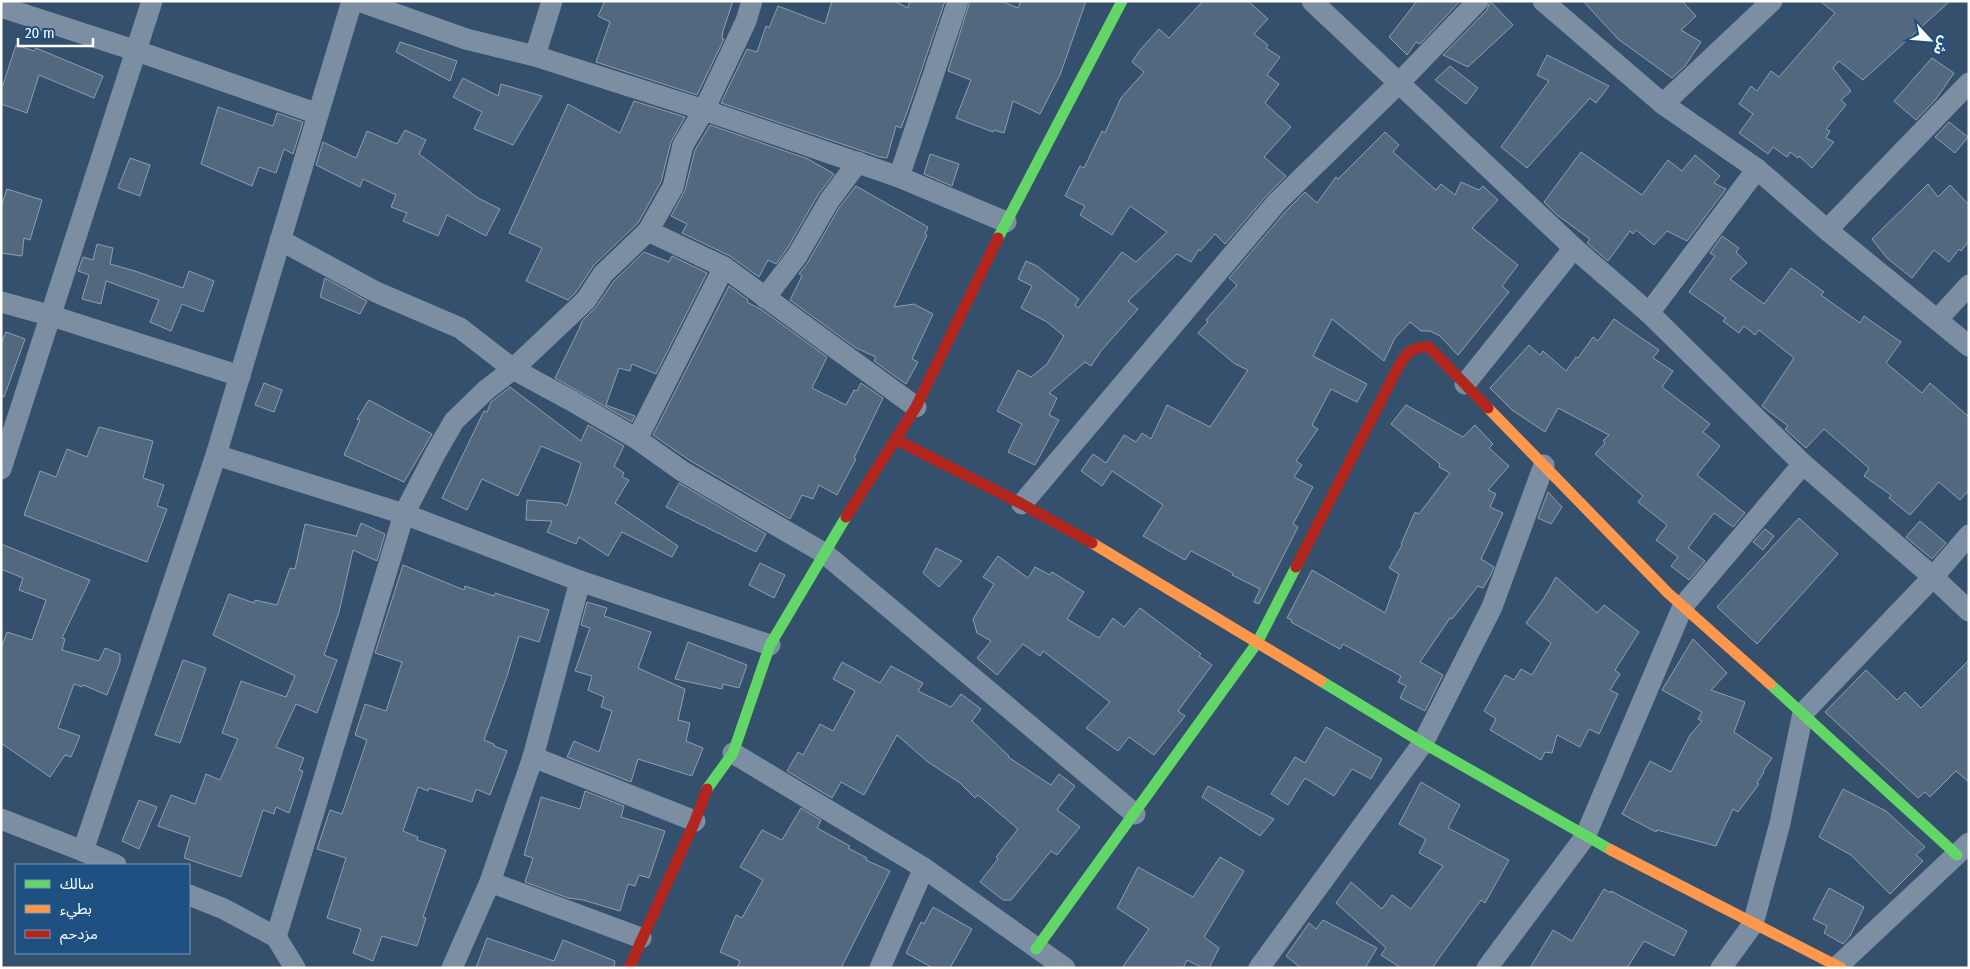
<svg xmlns="http://www.w3.org/2000/svg" width="1970" height="969" font-family="'Fira Sans Condensed','Noto Sans Arabic',sans-serif">
<style>
.building{fill:#52687e;stroke:#8e9fb0}
.lines{fill:none;stroke-linecap:round;stroke-linejoin:round}
.street{stroke:#7b8ea2;stroke-width:21}
.fast{stroke:#63d668;stroke-width:11}
.slow{stroke:#ff974d;stroke-width:11}
.jam{stroke:#b3261e;stroke-width:11}
</style>
<rect width="100%" height="100%" fill="#35506c"/>
<g class="building">
<path d="M 605,1 L 733,1 L 723,31 L 722,39 L 724,39 L 697,95 L 596,62 L 610,22 L 598,16 Z"/>
<path d="M 832,1 L 894,1 L 908,8 L 910,1 L 945,1 L 909,107 L 901,128 L 896,126 L 887,158 L 880,157 L 721,103 L 747,49 L 757,52 L 766,26 L 769,28 L 778,6 L 825,24 Z"/>
<path d="M 970,1 L 1001,1 L 1018,8 L 1021,1 L 1086,1 L 1060,75 L 1040,114 L 1013,101 L 1004,133 L 994,130 L 993,132 L 956,118 L 971,80 L 948,71 Z"/>
<path d="M 1203,1 L 1248,1 L 1268,19 L 1254,34 L 1268,45 L 1266,48 L 1280,57 L 1267,75 L 1279,84 L 1265,103 L 1291,127 L 1264,157 L 1286,176 L 1268,194 L 1225,244 L 1215,234 L 1200,251 L 1199,249 L 1191,262 L 1177,254 L 1128,301 L 1138,309 L 1101,351 L 1091,366 L 1085,362 L 1049,393 L 1057,398 L 1049,415 L 1059,420 L 1035,465 L 1008,452 L 1022,424 L 997,411 L 1018,370 L 1031,377 L 1047,364 L 1064,336 L 1047,322 L 1021,308 L 1032,286 L 1018,279 L 1026,261 L 1037,266 L 1079,299 L 1075,305 L 1078,308 L 1122,252 L 1136,262 L 1167,232 L 1130,206 L 1112,235 L 1080,215 L 1085,206 L 1065,196 L 1080,166 L 1084,168 L 1102,131 L 1105,133 L 1121,98 L 1144,72 L 1132,62 L 1140,50 L 1159,29 L 1169,38 Z"/>
<path d="M 1417,1 L 1460,1 L 1420,44 L 1416,42 L 1407,55 L 1389,37 Z"/>
<path d="M 1490,1 L 1513,25 L 1468,67 L 1443,55 L 1487,10 Z"/>
<path d="M 1583,1 L 1682,1 L 1696,16 L 1681,30 L 1701,42 L 1685,66 L 1672,78 L 1618,39 Z"/>
<path d="M 1820,1 L 1950,1 L 1863,80 L 1839,61 L 1833,68 L 1851,91 L 1841,100 L 1846,105 L 1826,129 L 1830,131 L 1826,138 L 1834,142 L 1812,168 L 1799,156 L 1798,158 L 1790,152 L 1787,157 L 1773,147 L 1768,154 L 1739,133 L 1753,114 L 1739,104 L 1751,86 L 1757,91 L 1771,71 L 1779,77 L 1835,13 Z"/>
<path d="M 400,42 L 457,61 L 450,81 L 396,52 Z"/>
<path d="M 16,45 L 34,51 L 36,48 L 103,76 L 94,98 L 39,75 L 27,113 L 1,104 L 1,91 Z"/>
<path d="M 1547,55 L 1609,86 L 1596,103 L 1590,98 L 1527,168 L 1501,147 L 1549,81 L 1537,75 Z"/>
<path d="M 1932,58 L 1954,73 L 1936,99 L 1916,120 L 1894,101 Z"/>
<path d="M 1450,66 L 1478,88 L 1466,104 L 1435,80 Z"/>
<path d="M 463,78 L 498,96 L 501,84 L 542,96 L 513,145 L 474,129 L 482,112 L 453,97 Z"/>
<path d="M 634,101 L 685,117 L 671,142 L 661,182 L 638,223 L 594,265 L 576,292 L 568,300 L 526,281 L 542,248 L 509,233 L 568,104 L 620,133 Z"/>
<path d="M 218,107 L 273,126 L 277,113 L 303,122 L 293,154 L 284,149 L 276,173 L 259,167 L 252,186 L 201,164 Z"/>
<path d="M 1949,122 L 1968,137 L 1955,153 L 1935,137 Z"/>
<path d="M 710,125 L 808,159 L 834,174 L 818,195 L 787,249 L 776,264 L 768,260 L 759,277 L 730,256 L 682,233 L 687,224 L 671,216 L 685,190 L 695,150 Z"/>
<path d="M 405,130 L 426,140 L 419,154 L 478,198 L 500,209 L 486,236 L 447,215 L 438,236 L 403,221 L 407,213 L 391,207 L 396,195 L 363,179 L 360,187 L 316,165 L 323,142 L 356,158 L 367,131 L 397,144 Z"/>
<path d="M 1385,132 L 1399,145 L 1393,152 L 1436,190 L 1441,184 L 1455,195 L 1461,182 L 1479,190 L 1483,186 L 1498,200 L 1472,228 L 1518,265 L 1502,286 L 1509,292 L 1458,355 L 1440,336 L 1430,331 L 1421,331 L 1410,322 L 1395,338 L 1384,361 L 1332,319 L 1313,356 L 1367,384 L 1357,402 L 1331,389 L 1312,425 L 1318,429 L 1296,461 L 1302,465 L 1294,477 L 1313,487 L 1293,524 L 1298,527 L 1259,604 L 1254,602 L 1260,589 L 1232,575 L 1233,573 L 1191,551 L 1185,560 L 1143,536 L 1163,505 L 1112,471 L 1102,486 L 1081,471 L 1093,454 L 1106,463 L 1124,435 L 1136,442 L 1142,433 L 1151,439 L 1167,405 L 1210,427 L 1248,370 L 1235,364 L 1198,333 L 1208,322 L 1206,320 L 1237,285 L 1229,278 L 1286,211 L 1305,192 L 1317,203 L 1336,177 L 1338,179 Z"/>
<path d="M 1581,152 L 1642,195 L 1668,160 L 1682,171 L 1695,155 L 1720,176 L 1714,183 L 1726,189 L 1687,241 L 1667,231 L 1654,245 L 1636,230 L 1633,234 L 1630,231 L 1608,261 L 1587,243 L 1590,239 L 1557,215 L 1544,202 Z"/>
<path d="M 930,154 L 959,164 L 952,186 L 924,174 Z"/>
<path d="M 130,158 L 150,165 L 140,196 L 118,188 Z"/>
<path d="M 1928,184 L 1938,197 L 1950,185 L 1969,205 L 1969,241 L 1961,251 L 1959,249 L 1949,262 L 1934,250 L 1912,278 L 1887,258 L 1872,239 Z"/>
<path d="M 856,186 L 928,227 L 925,234 L 927,235 L 894,307 L 914,304 L 933,314 L 912,359 L 918,362 L 906,384 L 874,361 L 876,357 L 856,348 L 790,300 L 802,276 L 799,274 L 808,262 L 839,208 Z"/>
<path d="M 7,189 L 42,200 L 30,240 L 24,238 L 22,256 L 1,253 L 1,207 Z"/>
<path d="M 1722,236 L 1739,248 L 1736,252 L 1747,263 L 1730,279 L 1764,304 L 1791,268 L 1824,292 L 1821,295 L 1860,323 L 1864,316 L 1901,342 L 1886,363 L 1922,393 L 1930,383 L 1969,417 L 1969,490 L 1960,500 L 1939,482 L 1910,515 L 1889,498 L 1891,495 L 1864,476 L 1869,468 L 1824,429 L 1806,448 L 1785,429 L 1788,426 L 1762,406 L 1794,358 L 1759,330 L 1755,335 L 1744,326 L 1739,333 L 1723,321 L 1726,318 L 1689,292 L 1715,256 L 1710,253 Z"/>
<path d="M 97,244 L 113,248 L 110,264 L 135,271 L 183,288 L 189,271 L 214,281 L 203,312 L 182,304 L 171,331 L 150,322 L 159,300 L 106,281 L 101,304 L 82,299 L 89,275 L 78,271 L 83,257 L 93,260 Z"/>
<path d="M 644,252 L 669,262 L 672,256 L 707,273 L 656,374 L 632,364 L 630,371 L 619,368 L 606,405 L 635,416 L 632,422 L 555,378 L 579,329 L 582,321 L 596,307 L 613,282 Z"/>
<path d="M 325,278 L 367,301 L 360,314 L 320,297 Z"/>
<path d="M 729,286 L 748,300 L 747,302 L 762,310 L 827,357 L 812,388 L 846,405 L 854,390 L 857,391 L 861,383 L 883,398 L 854,458 L 856,459 L 837,495 L 819,485 L 813,499 L 802,495 L 790,519 L 689,460 L 653,435 Z"/>
<path d="M 1614,319 L 1659,350 L 1653,358 L 1673,371 L 1662,387 L 1710,424 L 1703,432 L 1720,446 L 1697,475 L 1745,513 L 1733,527 L 1714,513 L 1688,548 L 1705,561 L 1689,580 L 1671,566 L 1678,557 L 1656,540 L 1667,525 L 1638,502 L 1643,496 L 1595,454 L 1605,443 L 1603,441 L 1609,435 L 1558,408 L 1545,432 L 1512,410 L 1490,388 L 1529,345 L 1540,355 L 1543,351 L 1566,371 L 1576,357 L 1578,358 L 1593,337 L 1598,341 Z"/>
<path d="M 6,332 L 25,339 L 4,397 L 1,396 L 1,344 Z"/>
<path d="M 264,383 L 282,390 L 274,412 L 255,405 Z"/>
<path d="M 510,387 L 581,441 L 588,425 L 624,446 L 614,466 L 624,473 L 622,477 L 629,480 L 615,503 L 678,546 L 672,557 L 622,532 L 608,556 L 579,537 L 576,544 L 547,532 L 552,521 L 526,520 L 527,500 L 561,503 L 567,506 L 581,463 L 541,446 L 518,496 L 482,479 L 467,510 L 442,498 L 484,411 L 487,412 L 491,402 Z"/>
<path d="M 369,400 L 432,434 L 404,482 L 344,455 L 360,420 L 357,419 Z"/>
<path d="M 1406,405 L 1463,437 L 1475,425 L 1493,444 L 1489,448 L 1509,466 L 1488,490 L 1496,494 L 1490,507 L 1503,513 L 1481,559 L 1494,567 L 1490,576 L 1483,588 L 1478,586 L 1452,619 L 1450,618 L 1420,662 L 1443,675 L 1425,711 L 1400,698 L 1406,686 L 1398,682 L 1401,676 L 1343,644 L 1340,649 L 1291,622 L 1292,620 L 1287,618 L 1312,570 L 1385,613 L 1399,574 L 1389,568 L 1402,545 L 1401,544 L 1415,512 L 1419,514 L 1450,473 L 1439,467 L 1440,464 L 1391,424 Z"/>
<path d="M 99,427 L 153,441 L 143,478 L 164,485 L 157,506 L 167,509 L 147,562 L 24,515 L 40,471 L 56,477 L 67,449 L 87,457 Z"/>
<path d="M 679,483 L 766,534 L 756,552 L 666,507 Z"/>
<path d="M 1548,492 L 1562,507 L 1551,524 L 1538,518 Z"/>
<path d="M 1799,518 L 1838,554 L 1757,644 L 1717,607 Z"/>
<path d="M 1920,521 L 1946,543 L 1932,559 L 1906,537 Z"/>
<path d="M 361,523 L 385,534 L 377,561 L 353,550 L 339,612 L 324,655 L 337,660 L 317,713 L 296,704 L 276,747 L 304,758 L 299,770 L 303,771 L 289,813 L 276,807 L 274,814 L 263,810 L 241,877 L 184,858 L 190,837 L 158,826 L 171,795 L 195,804 L 206,774 L 220,780 L 238,739 L 222,733 L 241,681 L 286,697 L 295,676 L 213,635 L 229,594 L 254,603 L 255,600 L 277,605 L 290,568 L 295,569 L 305,524 L 356,536 L 356,537 Z"/>
<path d="M 1765,529 L 1774,536 L 1763,550 L 1753,542 Z"/>
<path d="M 1,544 L 90,580 L 62,638 L 65,639 L 62,650 L 99,661 L 105,648 L 120,654 L 120,662 L 107,695 L 83,685 L 82,687 L 74,684 L 58,728 L 80,736 L 71,757 L 65,755 L 50,777 L 1,743 L 1,649 L 7,632 L 32,640 L 46,600 L 19,590 L 23,578 L 1,569 Z"/>
<path d="M 936,548 L 962,561 L 939,587 L 923,573 Z"/>
<path d="M 998,556 L 1028,578 L 1035,567 L 1050,575 L 1052,572 L 1084,592 L 1067,619 L 1099,638 L 1113,618 L 1124,627 L 1140,608 L 1201,654 L 1199,656 L 1212,665 L 1178,711 L 1185,716 L 1154,755 L 1129,737 L 1118,751 L 1086,728 L 1110,702 L 1043,651 L 1040,656 L 1023,644 L 997,675 L 977,658 L 991,641 L 977,633 L 973,619 L 994,584 L 983,577 Z"/>
<path d="M 760,563 L 785,575 L 774,598 L 749,585 Z"/>
<path d="M 403,565 L 464,590 L 465,586 L 494,596 L 495,593 L 549,610 L 539,642 L 519,636 L 507,676 L 484,740 L 494,744 L 494,746 L 507,751 L 490,795 L 476,789 L 472,802 L 429,788 L 428,791 L 418,787 L 403,831 L 418,837 L 417,840 L 446,850 L 423,917 L 426,918 L 417,946 L 382,936 L 373,961 L 353,953 L 361,929 L 327,918 L 346,858 L 317,849 L 330,810 L 342,814 L 367,740 L 355,735 L 365,704 L 386,711 L 402,662 L 375,653 Z"/>
<path d="M 1556,577 L 1597,613 L 1604,605 L 1639,632 L 1615,670 L 1620,674 L 1610,690 L 1618,694 L 1599,734 L 1589,729 L 1580,747 L 1557,735 L 1552,753 L 1545,752 L 1541,760 L 1490,730 L 1496,719 L 1484,711 L 1505,675 L 1514,680 L 1521,669 L 1532,675 L 1551,643 L 1526,623 L 1544,598 Z"/>
<path d="M 587,602 L 607,608 L 604,616 L 651,632 L 638,668 L 685,689 L 678,720 L 690,723 L 686,741 L 703,748 L 692,776 L 638,759 L 631,782 L 567,757 L 574,741 L 599,752 L 612,711 L 601,707 L 604,697 L 588,690 L 592,676 L 575,671 L 590,628 L 581,625 Z"/>
<path d="M 1693,639 L 1727,673 L 1711,690 L 1745,702 L 1734,732 L 1772,758 L 1763,771 L 1764,772 L 1757,783 L 1759,784 L 1738,812 L 1733,809 L 1716,846 L 1657,830 L 1656,832 L 1622,814 L 1650,761 L 1671,772 L 1690,735 L 1702,721 L 1698,719 L 1702,712 L 1662,690 Z"/>
<path d="M 688,642 L 747,665 L 739,688 L 723,684 L 722,689 L 675,679 Z"/>
<path d="M 183,660 L 206,668 L 180,743 L 155,735 Z"/>
<path d="M 1969,660 L 1969,782 L 1956,771 L 1930,797 L 1925,792 L 1918,798 L 1825,712 L 1866,670 L 1897,700 L 1905,692 L 1921,708 Z"/>
<path d="M 842,662 L 880,683 L 891,666 L 923,683 L 918,691 L 951,707 L 961,694 L 981,709 L 972,721 L 1009,756 L 1008,757 L 1051,785 L 1059,774 L 1075,786 L 1057,810 L 1080,827 L 1057,855 L 1051,851 L 1011,900 L 1003,900 L 980,882 L 998,859 L 996,857 L 1018,829 L 978,795 L 975,798 L 960,783 L 928,762 L 897,735 L 864,795 L 841,782 L 832,798 L 787,771 L 798,752 L 803,755 L 820,724 L 833,731 L 855,691 L 833,679 Z"/>
<path d="M 1326,727 L 1382,759 L 1371,779 L 1352,769 L 1334,796 L 1305,778 L 1288,805 L 1271,794 L 1295,757 L 1305,763 Z"/>
<path d="M 1421,782 L 1460,805 L 1448,828 L 1509,860 L 1485,903 L 1481,900 L 1432,968 L 1401,968 L 1381,955 L 1386,948 L 1336,903 L 1351,882 L 1382,909 L 1392,895 L 1411,909 L 1443,866 L 1419,853 L 1426,839 L 1399,824 Z"/>
<path d="M 1208,786 L 1274,819 L 1260,836 L 1202,797 Z"/>
<path d="M 1843,789 L 1886,811 L 1925,847 L 1916,855 L 1923,861 L 1890,894 L 1851,855 L 1819,837 Z"/>
<path d="M 585,791 L 624,806 L 621,817 L 665,831 L 649,878 L 639,875 L 635,886 L 628,884 L 620,911 L 583,900 L 568,898 L 525,882 L 533,858 L 524,855 L 541,797 L 580,809 Z"/>
<path d="M 139,800 L 157,807 L 139,849 L 122,841 Z"/>
<path d="M 801,808 L 821,820 L 817,828 L 850,846 L 848,848 L 867,858 L 866,860 L 890,871 L 841,968 L 737,968 L 740,961 L 720,952 L 736,915 L 742,918 L 763,880 L 740,867 L 762,830 L 782,840 Z"/>
<path d="M 1220,857 L 1244,871 L 1204,937 L 1219,948 L 1209,968 L 1203,968 L 1187,960 L 1183,968 L 1122,968 L 1149,929 L 1117,908 L 1138,867 L 1193,897 Z"/>
<path d="M 1829,888 L 1864,907 L 1850,936 L 1843,944 L 1824,933 L 1827,926 L 1813,919 Z"/>
<path d="M 1604,889 L 1611,893 L 1611,891 L 1687,931 L 1674,956 L 1644,941 L 1627,968 L 1530,968 L 1553,930 L 1572,941 Z"/>
<path d="M 933,907 L 972,929 L 950,968 L 933,968 L 906,953 L 921,922 L 924,924 Z"/>
<path d="M 1323,920 L 1377,948 L 1365,968 L 1301,968 L 1286,956 L 1309,923 L 1316,929 Z"/>
<path d="M 487,938 L 554,961 L 563,940 L 615,961 L 614,968 L 476,968 Z"/>
</g>
<g class="lines">
<g class="street">
<path d="M 359,1 L 466,39 L 535,56 L 704,110 L 899,177 L 1006,222"/>
<path d="M 752,1 L 746,21 L 704,110 L 683,145 L 673,187 L 648,231 L 724,267 L 916,407"/>
<path d="M 1312,1 L 1574,248 L 1649,313 L 1803,464 L 1933,577 L 1969,611"/>
<path d="M 1543,1 L 1663,104 L 1757,169 L 1827,230 L 1969,346"/>
<path d="M 1,7 L 137,51 L 318,114"/>
<path d="M 535,56 L 552,1"/>
<path d="M 1663,104 L 1772,1"/>
<path d="M 899,177 L 958,1"/>
<path d="M 1827,230 L 1969,83"/>
<path d="M 280,240 L 376,292 L 460,328 L 513,369 L 572,401 L 637,439 L 682,471 L 824,553 L 1135,814"/>
<path d="M 765,298 L 797,256 L 829,201 L 858,162"/>
<path d="M 1,302 L 52,316 L 240,376"/>
<path d="M 1649,313 L 1757,169"/>
<path d="M 1937,320 L 1969,285"/>
<path d="M 1465,384 L 1574,248"/>
<path d="M 637,439 L 724,267"/>
<path d="M 216,455 L 404,514 L 580,581 L 770,645"/>
<path d="M 1,469 L 152,1"/>
<path d="M 1022,504 L 1277,202 L 1398,84 L 1478,1"/>
<path d="M 733,753 L 924,868 L 1065,968"/>
<path d="M 533,757 L 695,821"/>
<path d="M 1,819 L 83,851"/>
<path d="M 116,865 L 83,851 L 216,455 L 352,1"/>
<path d="M 490,882 L 641,938"/>
<path d="M 189,895 L 224,909 L 276,937 L 295,968"/>
<path d="M 276,937 L 404,514 L 435,454 L 454,421 L 486,390 L 513,369 L 586,300 L 603,274 L 648,231"/>
<path d="M 1838,966 L 1969,843"/>
<path d="M 452,968 L 490,882 L 533,757 L 580,581"/>
<path d="M 880,968 L 924,868"/>
<path d="M 1259,968 L 1423,743 L 1492,607 L 1544,465"/>
<path d="M 1487,968 L 1585,837 L 1683,606 L 1803,464"/>
<path d="M 1721,968 L 1753,924 L 1780,823 L 1803,713 L 1933,577 L 1969,535"/>
</g>
<g class="fast">
<path d="M 998,238 L 1122,1"/>
<path d="M 1321,681 L 1423,743 L 1611,850"/>
<path d="M 1770,684 L 1957,855"/>
<path d="M 707,789 L 733,753 L 770,645 L 846,517"/>
<path d="M 1036,949 L 1257,643 L 1296,567"/>
</g>
<g class="slow">
<path d="M 1488,408 L 1668,593 L 1770,684"/>
<path d="M 1092,543 L 1321,681"/>
<path d="M 1611,850 L 1841,968"/>
</g>
<g class="jam">
<path d="M 895,439 L 1022,504 L 1092,543"/>
<path d="M 846,517 L 916,407 L 998,238"/>
<path d="M 1296,567 L 1397,369 C 1405,355 1411,346 1429,347 L 1488,408"/>
<path d="M 629,968 L 695,821 L 707,789"/>
</g>
</g>
<rect width="1970" height="969" fill="none" stroke="#ffffff" stroke-width="5"/>
<rect x="15" y="864" width="175" height="90" fill="#1e5182" stroke="#7897b4"/>
<rect x="25" y="880" width="25" height="8" fill="#63d668" stroke="#7897b4"/>
<text x="60" y="889" font-size="15" fill="#ffffff">سالك</text>
<rect x="25" y="905" width="25" height="8" fill="#ff974d" stroke="#7897b4"/>
<text x="60" y="914" font-size="15" fill="#ffffff">بطيء</text>
<rect x="25" y="930" width="25" height="8" fill="#b3261e" stroke="#7897b4"/>
<text x="60" y="939" font-size="15" fill="#ffffff">مزدحم</text>
<g transform="translate(1930 40) rotate(116)" stroke="#1e5182" stroke-width="4" paint-order="stroke">
<path d="M0-4L9 19L0 12L-9 19Z" fill="#ffffff"/>
<text y="-8" font-size="14" font-weight="bold" text-anchor="middle" fill="#ffffff">ش</text>
</g>
<path d="M18 38v8h75v-8" fill="none" stroke="#ffffff" stroke-width="2.5"/>
<text x="25" y="38" font-size="15" fill="#ffffff" stroke="#1e5182" stroke-width="4" paint-order="stroke">20 m</text>
</svg>
